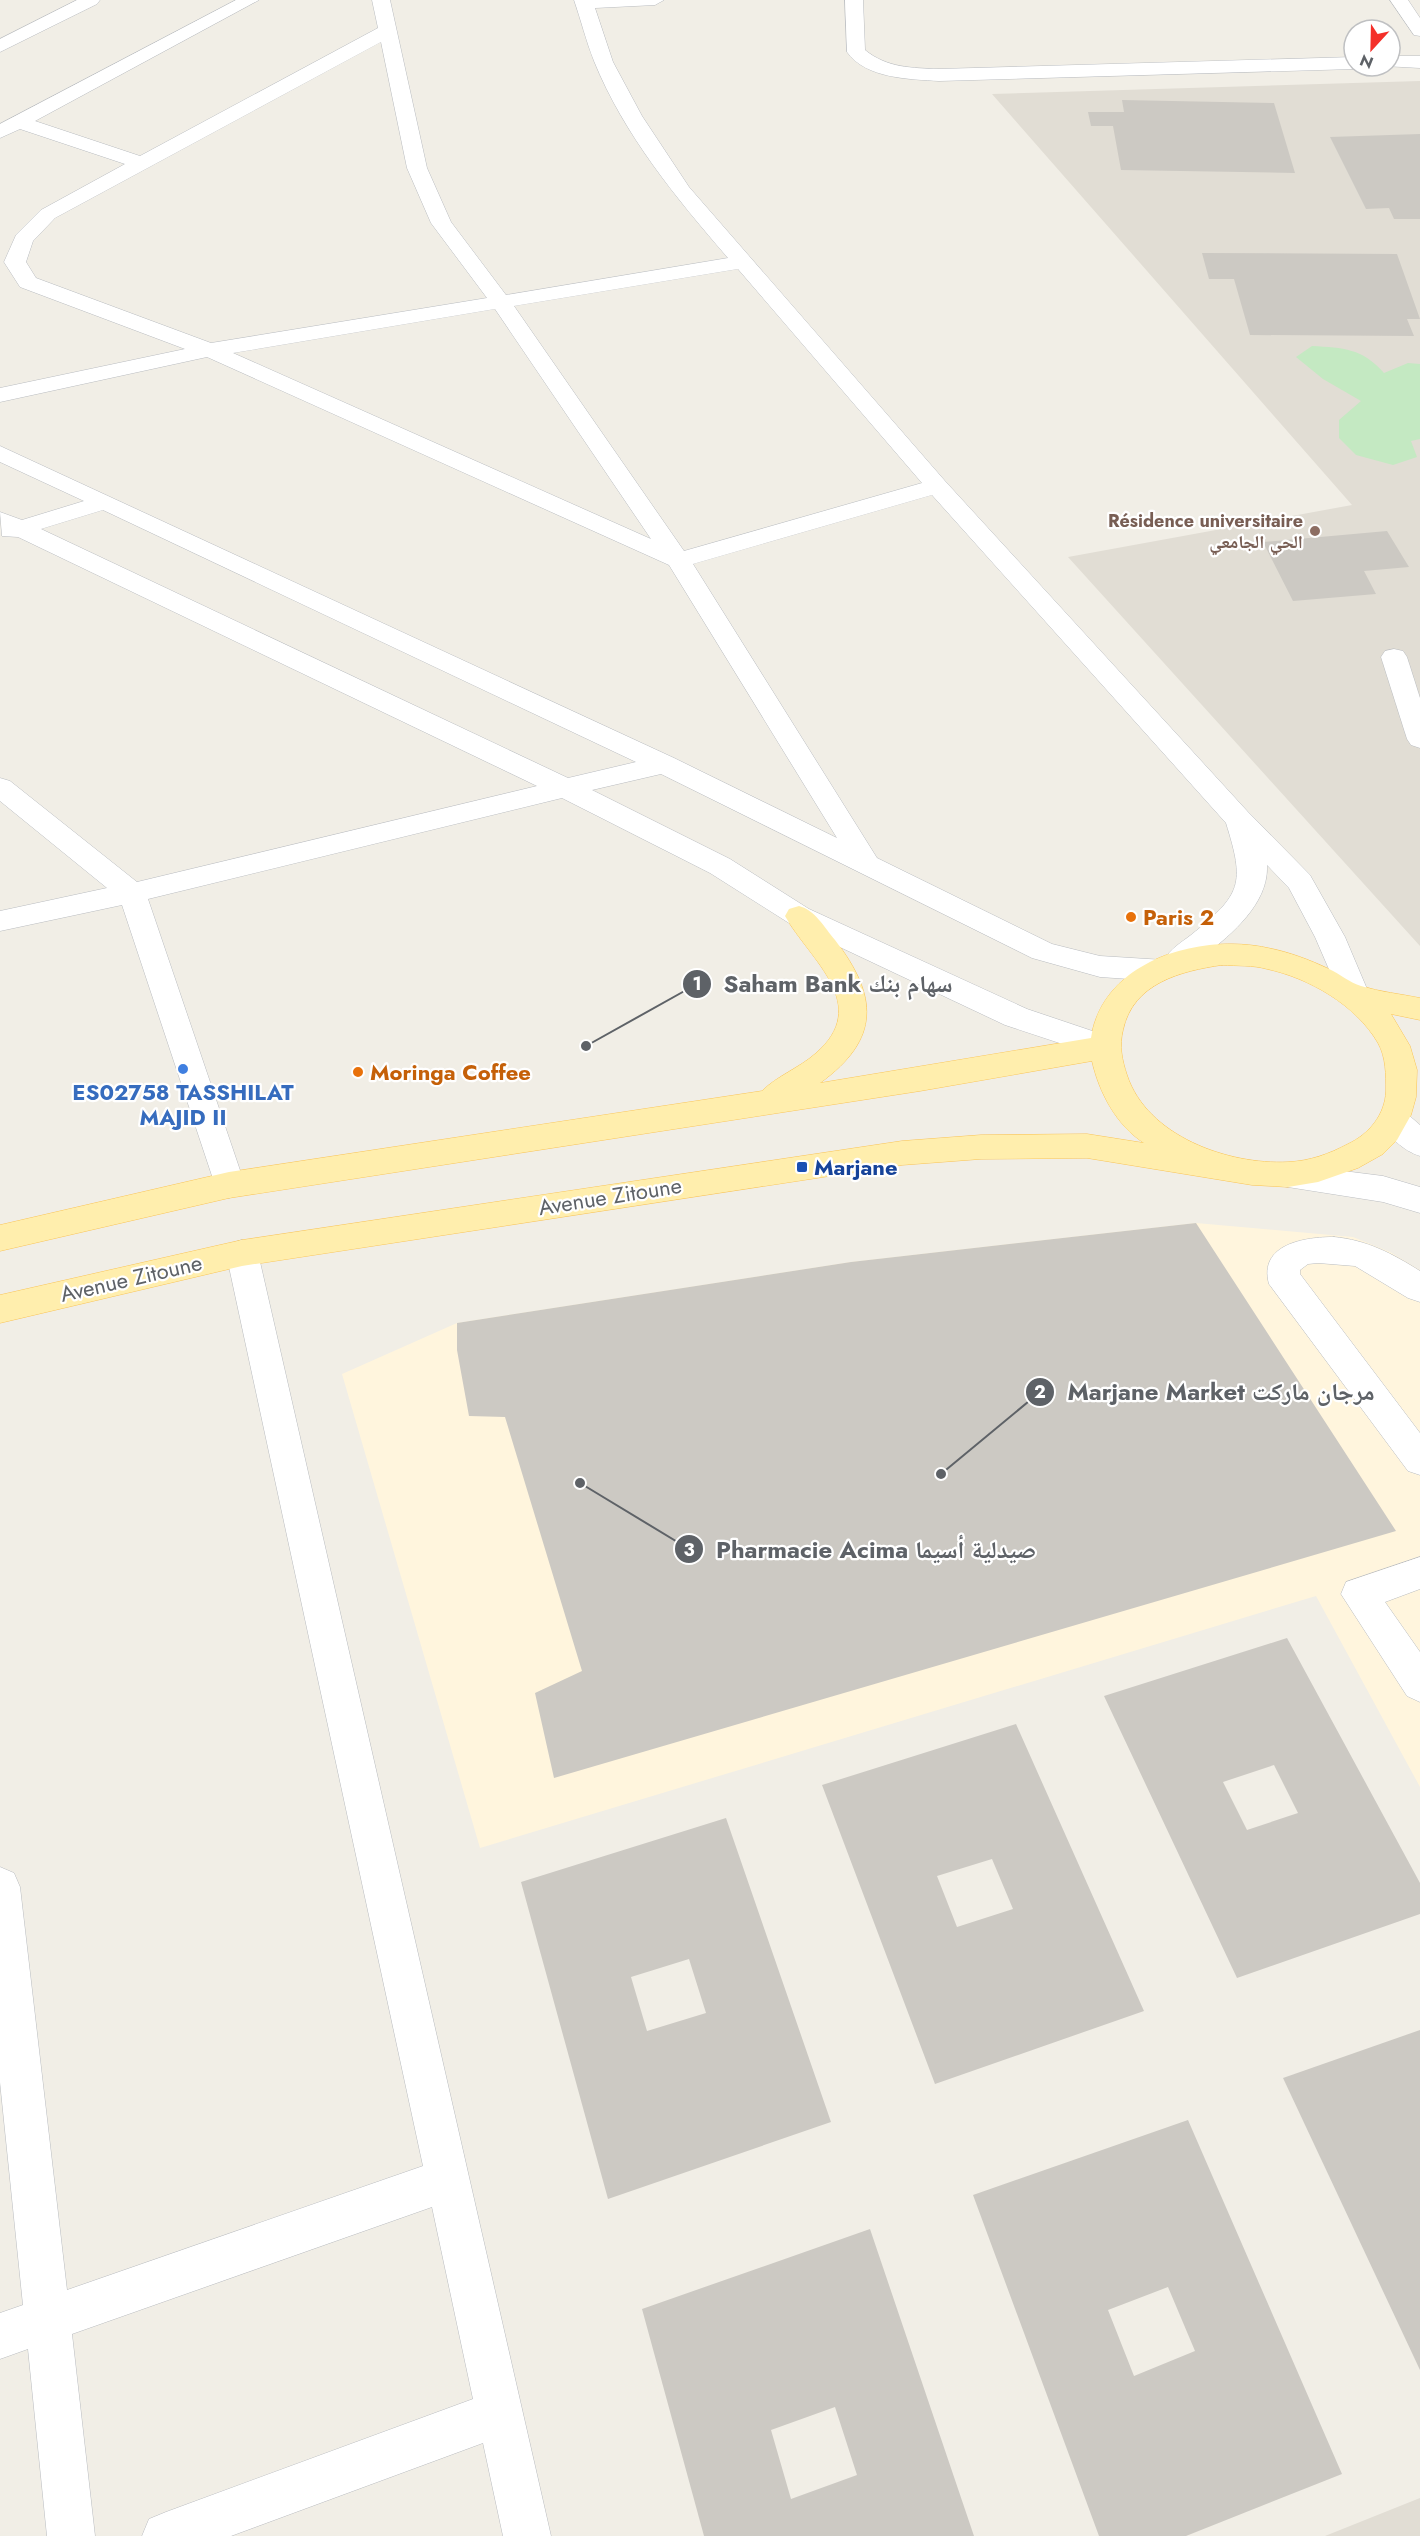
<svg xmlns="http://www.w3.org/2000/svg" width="1420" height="2536" font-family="Jost,'Noto Naskh Arabic',sans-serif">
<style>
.commercial{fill:#fff5dd}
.education{fill:#e1ddd4}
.green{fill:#c4e9c2}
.building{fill:#ccc9c3;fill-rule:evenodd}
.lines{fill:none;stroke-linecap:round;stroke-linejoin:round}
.minor-casing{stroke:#b9bcc0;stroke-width:1}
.major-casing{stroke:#fac456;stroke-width:1}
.minor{fill:#fff;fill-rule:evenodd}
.major{fill:#ffeead;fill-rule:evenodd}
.education-dot{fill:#8d6e63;stroke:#fff;stroke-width:2}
.food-dot{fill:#e8710a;stroke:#fff;stroke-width:2}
.shop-dot{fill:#3f7fe0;stroke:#fff;stroke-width:2}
.transit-dot{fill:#1a4fb4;stroke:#fff;stroke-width:2}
.labels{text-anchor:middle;stroke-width:4.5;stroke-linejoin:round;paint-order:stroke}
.far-education-label{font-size:18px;font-weight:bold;fill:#785e54;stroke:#fff;text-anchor:end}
.food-label{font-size:22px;font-weight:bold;fill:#c56008;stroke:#fff;text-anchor:start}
.shop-label{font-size:22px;font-weight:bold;fill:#366cbe;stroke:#fff}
.transit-label{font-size:22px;font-weight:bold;fill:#164399;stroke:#fff;text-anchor:start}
.street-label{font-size:22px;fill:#5e6267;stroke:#fff}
.leader{fill:none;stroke:#5e6267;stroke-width:2}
.callout-dot{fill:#5e6267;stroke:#fff;stroke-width:2}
.mark-label{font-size:18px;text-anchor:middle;font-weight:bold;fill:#fff}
.callout-label{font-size:24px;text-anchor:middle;font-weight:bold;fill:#5e6267;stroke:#fff;stroke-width:4.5;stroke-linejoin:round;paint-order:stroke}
</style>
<rect width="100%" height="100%" fill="#f1eee6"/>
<path class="commercial" d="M 1196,1223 L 1353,1237 L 1390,1252 L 1420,1270 L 1420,1787 L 1316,1596 L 480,1848 L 342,1374 L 457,1323 L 851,1262 Z"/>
<g class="education">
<path d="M 1420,81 L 1420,946 L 1068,557 L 1352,505 L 992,94 Z"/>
<path d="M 1420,2498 L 1420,2536 L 1325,2536 Z"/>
</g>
<path class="green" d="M 1312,346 C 1344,348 1362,348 1384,373 L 1408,363 L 1420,364 L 1420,439 L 1411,441 L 1417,457 L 1393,465 L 1356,455 L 1339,438 L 1339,420 L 1361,401 L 1323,379 L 1296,357 Z"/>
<g class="building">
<path d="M 1122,100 L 1274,103 L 1295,173 L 1121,170 L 1113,126 L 1091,126 L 1088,112 L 1124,112 Z"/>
<path d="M 1420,134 L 1420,219 L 1394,219 L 1389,208 L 1366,209 L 1330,137 Z"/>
<path d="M 1202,253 L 1397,254 L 1420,319 L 1407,319 L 1414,336 L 1250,335 L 1234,279 L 1209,279 Z"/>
<path d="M 1387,531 L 1409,567 L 1364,571 L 1376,594 L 1293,601 L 1263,542 Z"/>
<path d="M 1196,1223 L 1396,1531 L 554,1778 L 535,1693 L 582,1671 L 505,1417 L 469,1416 L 457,1350 L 457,1323 L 851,1262 Z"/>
<path d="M 1287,1638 L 1420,1883 L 1420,1914 L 1237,1978 L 1104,1696 ZM 1274,1765 L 1298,1813 L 1247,1830 L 1223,1782 Z"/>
<path d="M 1016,1724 L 1144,2011 L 935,2084 L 822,1785 ZM 992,1859 L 1013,1909 L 957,1927 L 937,1876 Z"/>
<path d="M 726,1818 L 831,2122 L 608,2199 L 521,1882 ZM 689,1959 L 706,2013 L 647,2031 L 631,1977 Z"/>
<path d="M 1420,2030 L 1420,2370 L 1283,2078 Z"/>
<path d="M 1188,2120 L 1342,2474 L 1186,2536 L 1099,2536 L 973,2195 ZM 1168,2287 L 1195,2351 L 1134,2376 L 1108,2310 Z"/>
<path d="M 870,2229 L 974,2536 L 704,2536 L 642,2309 ZM 835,2407 L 857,2475 L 791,2499 L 771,2430 Z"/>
</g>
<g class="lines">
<g class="minor-casing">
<g id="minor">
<path d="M 77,0 L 100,0 L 97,4 L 0,52 L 0,39 Z"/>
<path d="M 236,0 L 259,0 L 35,121 L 140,156 L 378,28 L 372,0 L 390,0 L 427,168 L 451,222 L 506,295 L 728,258 C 677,199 624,135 594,61 C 586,41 581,20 574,0 L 664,0 L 655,5 L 595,8 L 613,62 L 642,116 L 689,187 L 945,481 L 1248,812 L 1310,875 L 1345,937 L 1370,996 L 1366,1004 L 1355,1007 L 1344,1004 L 1315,937 L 1289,888 L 1267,865 C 1269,903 1232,934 1205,955 C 1196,962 1186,974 1173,971 L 1170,977 L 1144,980 L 1100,977 L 1032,958 L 661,774 L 592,790 L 730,859 L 809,909 L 1027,1009 L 1116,1039 L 1120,1047 L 1116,1055 L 1105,1058 L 1005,1025 L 789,923 L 710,873 L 562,798 L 148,899 L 245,1185 L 240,1194 L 229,1198 L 218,1194 L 122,905 L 0,931 L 0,911 L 107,888 L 0,801 L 0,778 L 10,781 L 137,882 L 537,786 L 18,537 L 2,536 L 0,512 L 22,520 L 84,501 L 0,462 L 0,446 L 674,758 L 837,838 L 669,565 L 207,357 L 0,402 L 0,388 L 185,349 L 20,287 L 4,262 L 16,235 L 41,210 L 125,164 L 20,129 L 0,138 L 0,124 ZM 381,42 L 407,168 L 431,223 L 487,298 L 211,343 L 36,278 L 26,262 L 33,241 L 55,218 ZM 738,269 L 922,483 L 684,551 L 514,306 ZM 495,309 L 651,539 L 233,353 ZM 932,495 L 1226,823 C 1245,884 1242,894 1191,935 C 1182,942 1170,949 1164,960 L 1100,956 L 1052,944 L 877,858 L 693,564 ZM 103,510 L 636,762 L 568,778 L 41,529 Z"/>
<path d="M 845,0 L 863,0 L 865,50 C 887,68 912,68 939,69 L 1354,57 L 1354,66 L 1361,66 L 1354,69 L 939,81 C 910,79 866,79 847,52 Z"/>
<path d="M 1390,0 L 1408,0 L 1420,18 L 1420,36 L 1414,35 Z"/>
<path d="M 1390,56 L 1420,56 L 1420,68 L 1384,66 L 1390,66 Z"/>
<path d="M 1394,649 L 1403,651 L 1407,657 L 1420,698 L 1420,748 L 1411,745 L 1407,739 L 1381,657 L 1385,651 Z"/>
<path d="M 1394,1108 L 1405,1112 L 1420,1125 L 1420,1156 C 1403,1151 1387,1135 1378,1120 L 1383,1112 Z"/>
<path d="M 1280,1163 L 1383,1176 L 1420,1187 L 1420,1213 L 1383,1202 L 1269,1184 L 1264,1175 L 1269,1166 Z"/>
<path d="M 1334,1237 C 1367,1240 1393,1254 1420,1271 L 1420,1302 L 1408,1298 L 1355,1266 L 1318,1263 L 1308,1264 L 1300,1270 L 1300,1274 L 1420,1433 L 1420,1475 L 1408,1471 L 1269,1284 C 1258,1244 1305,1237 1334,1237 Z"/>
<path d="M 242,1240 L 254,1244 L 258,1253 L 551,2536 L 503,2536 L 483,2443 L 231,2536 L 142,2536 L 149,2519 L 166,2512 L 473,2399 L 432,2207 L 72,2334 L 95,2536 L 47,2536 L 28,2349 L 0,2359 L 0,2313 L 23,2305 L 0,2082 L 0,1867 L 14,1873 L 20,1887 L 67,2290 L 423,2166 L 226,1253 L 230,1244 Z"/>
<path d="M 1420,1557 L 1420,1589 L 1385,1602 L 1420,1652 L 1420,1702 L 1407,1696 L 1341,1594 L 1346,1582 Z"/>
</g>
</g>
<g class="major-casing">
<path id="major" d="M 799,906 C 815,910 824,927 835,940 C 878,996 881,1039 820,1083 L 1091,1038 C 1103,960 1200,933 1268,948 C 1289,952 1310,960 1329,969 C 1340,974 1350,983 1361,986 C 1380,992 1401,994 1420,998 L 1420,1020 L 1391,1014 L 1410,1046 L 1417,1070 L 1416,1097 L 1411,1115 L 1397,1140 L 1383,1154 L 1358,1168 L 1318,1182 L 1288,1187 L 1252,1185 L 1087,1158 L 981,1159 L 902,1165 L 242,1266 L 0,1323 L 0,1295 L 242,1240 L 902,1141 L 981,1135 L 1087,1134 L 1144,1143 C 1116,1125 1099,1092 1092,1061 L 920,1091 L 229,1198 L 0,1251 L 0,1225 L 229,1172 L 762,1091 C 777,1076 799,1068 815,1054 C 873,1005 810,960 785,916 L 789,909 ZM 1222,965 C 1237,966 1253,965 1267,969 C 1309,978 1356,1005 1378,1043 C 1386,1057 1386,1075 1386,1091 C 1385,1115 1369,1134 1348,1144 C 1329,1154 1310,1161 1288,1162 C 1228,1165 1147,1136 1127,1075 C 1122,1060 1119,1046 1123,1030 C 1133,983 1181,971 1222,965 Z"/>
</g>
<use href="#minor" class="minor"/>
<use href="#major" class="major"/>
</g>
<circle class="education-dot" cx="1315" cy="531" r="6"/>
<g class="food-dot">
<circle cx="1131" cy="917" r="6"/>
<circle cx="358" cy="1072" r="6"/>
</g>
<circle class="shop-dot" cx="183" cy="1069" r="6"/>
<rect class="transit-dot" x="796" y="1161" width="12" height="12" rx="3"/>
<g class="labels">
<g class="far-education-label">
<text x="1303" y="527">Résidence universitaire<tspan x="1303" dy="21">الحي الجامعي</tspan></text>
</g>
<g class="food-label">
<text x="1143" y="925">Paris 2</text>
<text x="370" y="1080">Moringa Coffee</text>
</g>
<g class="shop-label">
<text x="183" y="1100">ES02758 TASSHILAT<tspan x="183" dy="25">MAJID II</tspan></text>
</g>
<g class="transit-label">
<text x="814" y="1175">Marjane</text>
</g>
<g class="street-label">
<text transform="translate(610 1196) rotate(-9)" y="8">Avenue Zitoune</text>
<text transform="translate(131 1278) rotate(-13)" y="8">Avenue Zitoune</text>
</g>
</g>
<path class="leader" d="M586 1046L697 984M941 1474L1040 1392M580 1483L689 1549"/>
<g class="callout-dot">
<circle cx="586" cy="1046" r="6"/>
<circle cx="941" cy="1474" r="6"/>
<circle cx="580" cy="1483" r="6"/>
<circle cx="697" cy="984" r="15"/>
<circle cx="1040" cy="1392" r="15"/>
<circle cx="689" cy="1549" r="15"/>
</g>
<g class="mark-label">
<text x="697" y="990">1</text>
<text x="1040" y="1398">2</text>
<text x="689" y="1556">3</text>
</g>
<g class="callout-label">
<text x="838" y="992">Saham Bank سهام بنك</text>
<text x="1221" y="1400">Marjane Market مرجان ماركت</text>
<text x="876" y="1558">Pharmacie Acima صيدلية أسيما</text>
</g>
<g transform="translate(1372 48) rotate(202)"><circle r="28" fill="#ffffff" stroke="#bfc0c2" stroke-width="1.5"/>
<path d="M0-4.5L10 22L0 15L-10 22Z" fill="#f42f29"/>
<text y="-9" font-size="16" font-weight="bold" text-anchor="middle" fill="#5e6267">N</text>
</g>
</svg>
